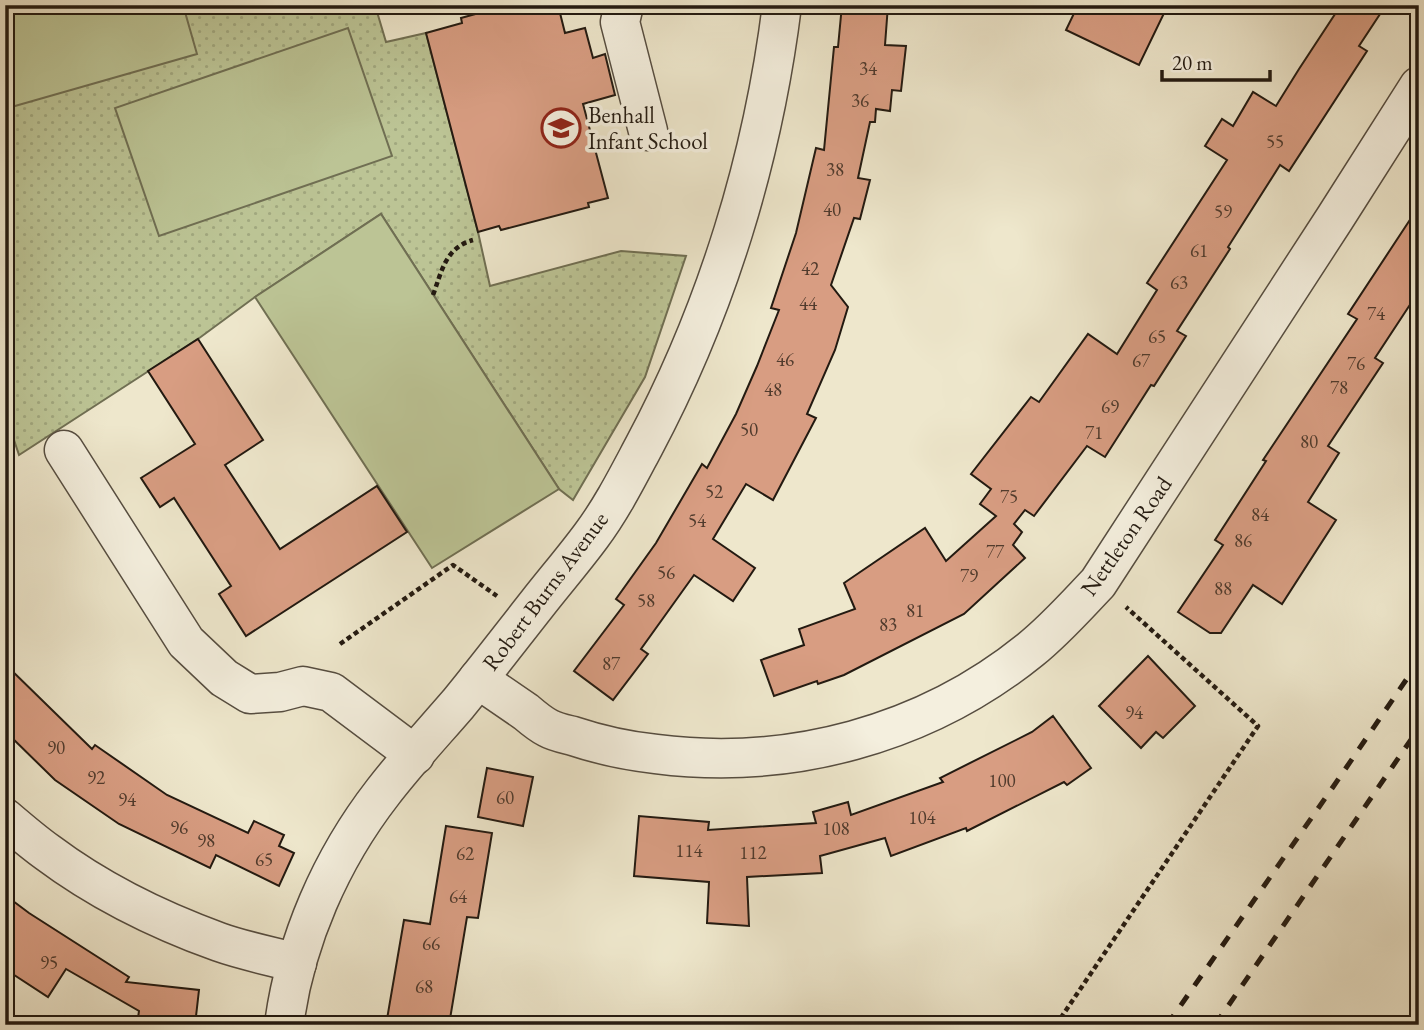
<svg xmlns="http://www.w3.org/2000/svg" width="1424" height="1030" font-family="'EB Garamond',serif">
<style>
.grass{fill:url(#grass-dots);stroke:#706f53;stroke-width:2}
.garden{fill:#bcc495;stroke:#706f53;stroke-width:2}
.building{fill:#d89d82;stroke:#231a11;stroke-width:2}
.lines{fill:none;stroke-linecap:round;stroke-linejoin:round}
.minor-casing{stroke:#564d40;stroke-width:41}
.path{stroke:#231a11;stroke-width:4.5;stroke-dasharray:5 3.5;stroke-linecap:butt}
.minor{stroke:#f4efde;stroke-width:38}
.rail{stroke:#231a11;stroke-width:5;stroke-dasharray:12 12;stroke-linecap:butt}
.labels{text-anchor:middle;stroke-width:7;stroke-linejoin:round;paint-order:stroke}
.number-label{font-size:19px;fill:#503b2d}
.poi-label{font-size:23px;fill:#231a11;stroke:#f4efde;text-anchor:start}
.street-label{font-size:23px;fill:#231a11;stroke:#f4efde}
</style>
<defs>
<pattern id="grass-dots" width="8" height="8" patternUnits="userSpaceOnUse" patternTransform="scale(1.75)"><rect width="8" height="8" fill="#bcc495"/><path d="M2 2h.1M6 6h.1" fill="none" stroke="#a1a87f" stroke-width="1.8" stroke-linecap="round"/></pattern>
</defs>
<rect width="100%" height="100%" fill="#eee7cc"/>
<filter id="stains"><feTurbulence type="fractalNoise" baseFrequency=".00286" numOctaves="4"/><feColorMatrix values="0 0 0 0 .2 0 0 0 0 .09 0 0 0 0 .02 0 0 0 .5 -.17"/></filter>
<radialGradient id="worn" r=".72"><stop offset=".6" stop-color="#630" stop-opacity="0"/><stop offset="1" stop-color="#630" stop-opacity=".3"/></radialGradient>
<path class="grass" d="M 5,5 L 375,5 L 386,42 L 426,33 L 478,232 L 490,286 L 621,251 L 686,256 L 645,377 L 573,500 L 559,489 L 381,214 L 255,297 L 198,339 L 19,455 L 5,413 Z"/>
<g class="garden">
<path d="M 5,5 L 183,5 L 197,54 L 8,108 L 5,99 Z"/>
<path d="M 348,28 L 392,156 L 159,236 L 115,108 Z"/>
<path d="M 381,214 L 559,489 L 432,568 L 255,297 Z"/>
</g>
<g class="building">
<path d="M 508,5 L 558,5 L 565,33 L 585,28 L 593,58 L 605,54 L 615,95 L 583,104 L 608,198 L 588,203 L 589,207 L 501,230 L 499,226 L 478,232 L 426,33 L 462,23 L 461,18 Z"/>
<path d="M 842,5 L 888,5 L 885,45 L 906,46 L 901,91 L 892,90 L 890,111 L 876,109 L 875,122 L 870,122 L 858,178 L 870,180 L 860,219 L 854,218 L 831,285 L 848,307 L 835,350 L 807,414 L 816,418 L 773,500 L 746,484 L 713,539 L 755,568 L 733,601 L 694,575 L 641,649 L 648,654 L 613,700 L 574,671 L 624,605 L 616,599 L 656,543 L 702,464 L 707,468 L 736,414 L 757,366 L 779,310 L 771,308 L 796,233 L 816,148 L 824,150 L 834,47 L 838,47 Z"/>
<path d="M 1078,5 L 1168,5 L 1139,65 L 1066,30 Z"/>
<path d="M 1341,5 L 1386,5 L 1359,46 L 1367,51 L 1289,171 L 1280,165 L 1228,247 L 1230,249 L 1177,331 L 1186,336 L 1154,386 L 1151,385 L 1105,457 L 1087,446 L 1034,516 L 1025,510 L 1014,524 L 1022,532 L 1013,545 L 1025,558 L 964,614 L 844,675 L 818,684 L 817,681 L 774,696 L 761,660 L 804,645 L 799,629 L 855,609 L 844,583 L 925,528 L 946,561 L 996,516 L 980,504 L 991,489 L 971,474 L 1031,397 L 1039,402 L 1088,334 L 1117,354 L 1157,290 L 1147,283 L 1227,160 L 1205,146 L 1222,119 L 1233,126 L 1253,92 L 1276,106 L 1299,69 Z"/>
<path d="M 1419,206 L 1419,291 L 1375,358 L 1383,363 L 1328,446 L 1339,453 L 1308,502 L 1336,520 L 1282,604 L 1253,585 L 1221,633 L 1210,633 L 1178,612 L 1223,545 L 1215,540 L 1266,461 L 1263,460 L 1357,319 L 1348,314 Z"/>
<path d="M 198,339 L 263,440 L 225,465 L 280,549 L 377,486 L 407,532 L 246,636 L 219,594 L 231,586 L 174,498 L 160,507 L 141,478 L 195,444 L 148,371 Z"/>
<path d="M 1148,656 L 1195,706 L 1163,738 L 1156,732 L 1141,748 L 1099,706 Z"/>
<path d="M 5,664 L 92,749 L 95,745 L 167,795 L 248,833 L 254,821 L 284,835 L 279,846 L 294,853 L 279,886 L 216,855 L 210,868 L 119,824 L 55,780 L 5,731 Z"/>
<path d="M 1053,716 L 1091,768 L 1067,785 L 1064,782 L 967,831 L 966,828 L 891,856 L 885,838 L 820,856 L 822,873 L 747,877 L 749,926 L 707,923 L 709,882 L 634,876 L 639,816 L 709,822 L 708,830 L 816,823 L 813,812 L 848,802 L 851,815 L 943,782 L 940,778 L 1032,732 Z"/>
<path d="M 487,768 L 533,777 L 523,826 L 478,817 Z"/>
<path d="M 446,826 L 492,833 L 478,918 L 467,917 L 449,1025 L 386,1025 L 404,920 L 430,924 Z"/>
<path d="M 5,895 L 29,913 L 129,977 L 126,982 L 199,990 L 195,1025 L 137,1025 L 139,1011 L 66,969 L 48,997 L 5,969 Z"/>
</g>
<g class="lines">
<g class="minor-casing">
<g id="minor">
<path d="M 624,5 L 620,22 L 648,131"/>
<path d="M 64,450 L 186,642 L 224,678 L 250,694 L 280,692 L 303,686 L 331,692 L 415,755"/>
<path d="M 478,679 C 494,690 510,701 526,712 C 533,718 540,724 548,728 C 555,732 565,734 573,736 C 600,745 628,751 656,754 C 789,771 925,735 1030,650 C 1055,630 1076,606 1098,583 L 1335,218 L 1419,86"/>
<path d="M 5,818 C 19,830 33,842 47,852 C 99,891 158,920 219,942 C 244,951 271,956 297,963"/>
<path d="M 284,1025 C 295,941 331,859 383,792 C 406,762 433,733 458,704 C 485,671 511,637 537,604 C 555,581 574,559 591,536 C 612,508 628,476 644,446 C 717,309 763,158 782,5"/>
</g>
</g>
<g class="path">
<path d="M 433,295 C 442,271 445,248 473,240"/>
<path d="M 340,644 L 453,565 L 497,596"/>
<path d="M 1056,1025 L 1258,726 L 1126,607"/>
</g>
<use href="#minor" class="minor"/>
<g class="rail">
<path d="M 1167,1025 L 1333,787 L 1419,661"/>
<path d="M 1215,1025 L 1419,728"/>
</g>
</g>
<defs>
<g id="school-ring" transform="scale(2.0125)"><circle r="9.5" fill="#f4efde" stroke="#8f2418" stroke-width="1.5"/><path d="M0-5L7-2L0 1L-7-2ZM-4 1L0 2.5L4 1V4Q0 6-4 4Z" fill="#8f2418"/></g>
</defs>
<g fill-rule="evenodd">
<use href="#school-ring" x="561" y="128"/>
</g>
<g class="labels">
<g class="number-label">
<text x="868" y="75">34</text>
<text x="860" y="107">36</text>
<text x="1275" y="148">55</text>
<text x="835" y="176">38</text>
<text x="832" y="216">40</text>
<text x="1223" y="218">59</text>
<text x="1199" y="257">61</text>
<text x="810" y="275">42</text>
<text x="1179" y="289">63</text>
<text x="808" y="310">44</text>
<text x="1376" y="320">74</text>
<text x="1157" y="343">65</text>
<text x="785" y="366">46</text>
<text x="1141" y="367">67</text>
<text x="1356" y="370">76</text>
<text x="1339" y="394">78</text>
<text x="773" y="396">48</text>
<text x="1110" y="413">69</text>
<text x="749" y="436">50</text>
<text x="1094" y="439">71</text>
<text x="1309" y="448">80</text>
<text x="714" y="498">52</text>
<text x="1009" y="503">75</text>
<text x="1260" y="521">84</text>
<text x="697" y="527">54</text>
<text x="1243" y="547">86</text>
<text x="995" y="558">77</text>
<text x="666" y="579">56</text>
<text x="969" y="582">79</text>
<text x="1223" y="595">88</text>
<text x="646" y="607">58</text>
<text x="915" y="617">81</text>
<text x="888" y="631">83</text>
<text x="611" y="670">87</text>
<text x="1134" y="719">94</text>
<text x="56" y="754">90</text>
<text x="96" y="784">92</text>
<text x="1002" y="787">100</text>
<text x="505" y="804">60</text>
<text x="127" y="806">94</text>
<text x="922" y="824">104</text>
<text x="179" y="834">96</text>
<text x="836" y="835">108</text>
<text x="206" y="847">98</text>
<text x="689" y="857">114</text>
<text x="753" y="859">112</text>
<text x="465" y="860">62</text>
<text x="264" y="866">65</text>
<text x="458" y="903">64</text>
<text x="431" y="950">66</text>
<text x="49" y="969">95</text>
<text x="424" y="993">68</text>
</g>
<g class="poi-label">
<text x="588" y="123">Benhall<tspan x="588" dy="26">Infant School</tspan></text>
</g>
<g class="street-label">
<text transform="translate(1126 536) rotate(-55)" y="8">Nettleton Road</text>
<text transform="translate(545 591) rotate(-53)" y="8">Robert Burns Avenue</text>
</g>
</g>
<rect width="1424" height="1030" fill="none" stroke="#eee7cc" stroke-width="28"/>
<rect x="7" y="7" width="1410" height="1016" fill="none" stroke="#231a11" stroke-width="3.5"/>
<rect x="14" y="14" width="1396" height="1002" fill="none" stroke="#231a11" stroke-width="2"/>
<path d="M1162 70v10h108v-10" fill="none" stroke="#231a11" stroke-width="3.5"/>
<text x="1172" y="70" font-size="21" fill="#231a11" stroke="#f4efde" stroke-width="5" paint-order="stroke">20 m</text>
<rect width="100%" height="100%" filter="url(#stains)"/>
<rect width="100%" height="100%" fill="url(#worn)"/>
</svg>
